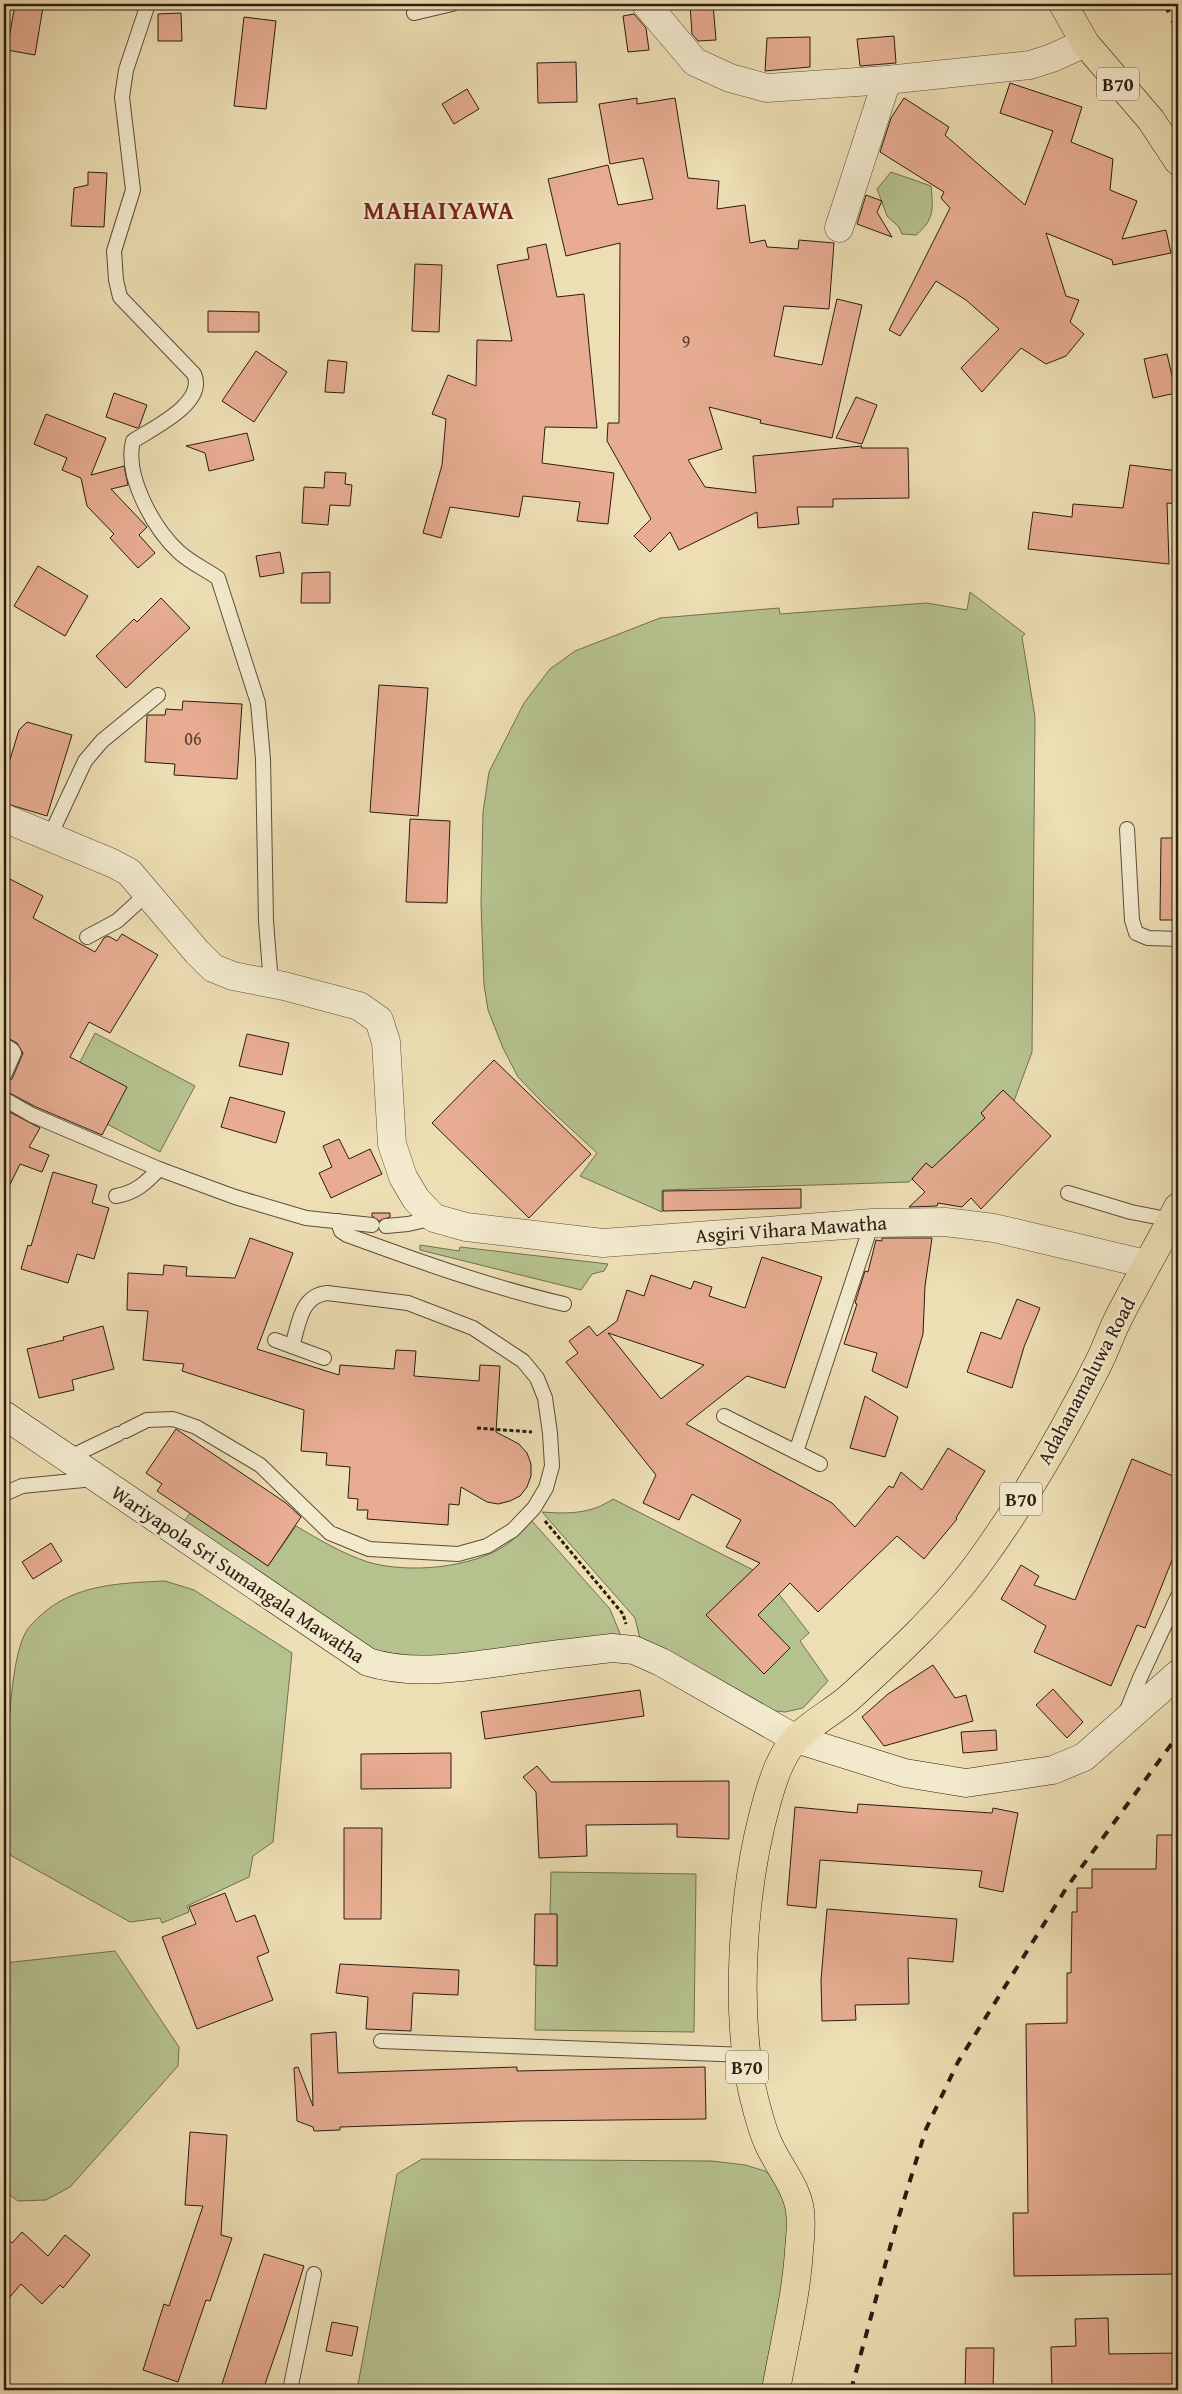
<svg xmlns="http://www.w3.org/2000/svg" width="1182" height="2394" font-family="'Gentium Book Plus',serif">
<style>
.green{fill:#b6c28e;stroke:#716f50}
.building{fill:#e7ac91;stroke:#2c1c12;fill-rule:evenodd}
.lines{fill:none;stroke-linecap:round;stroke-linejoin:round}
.lane-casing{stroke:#5c4c3a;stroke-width:16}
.street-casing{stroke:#5c4c3a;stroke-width:29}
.secondary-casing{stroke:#2c1c12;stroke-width:29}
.primary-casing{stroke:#2c1c12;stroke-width:29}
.path{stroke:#2c1c12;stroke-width:3;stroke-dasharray:4 2.5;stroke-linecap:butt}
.lane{stroke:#f3eace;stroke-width:14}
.street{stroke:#f3eace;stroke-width:28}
.secondary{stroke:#f3eace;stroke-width:28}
.primary{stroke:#eddeb3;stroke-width:28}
.rail{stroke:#2c1c12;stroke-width:4;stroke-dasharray:9 9;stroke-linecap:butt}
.labels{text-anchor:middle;stroke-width:4.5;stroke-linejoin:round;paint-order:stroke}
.number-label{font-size:18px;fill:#5b4032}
.shield{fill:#f3eace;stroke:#685a4a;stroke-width:1}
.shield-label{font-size:19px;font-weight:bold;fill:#2c1c12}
.street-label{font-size:20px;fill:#2c1c12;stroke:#f3eace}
.district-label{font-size:25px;font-weight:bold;letter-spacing:1px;fill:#7a1f14;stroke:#f3eace}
</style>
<rect width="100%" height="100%" fill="#eddeb3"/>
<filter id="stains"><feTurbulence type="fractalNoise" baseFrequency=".004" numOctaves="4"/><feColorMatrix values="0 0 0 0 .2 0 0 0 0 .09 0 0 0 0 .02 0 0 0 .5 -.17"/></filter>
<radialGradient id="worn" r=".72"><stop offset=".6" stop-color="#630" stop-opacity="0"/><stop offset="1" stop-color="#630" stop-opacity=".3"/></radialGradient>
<g class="green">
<path d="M 891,172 L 931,186 C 933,209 935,219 916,235 L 902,234 L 899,227 L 887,216 L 877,189 Z"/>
<path d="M 970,592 L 1025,634 L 1022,637 L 1035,717 L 1032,1052 L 1014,1101 L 1003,1090 L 981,1113 L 985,1118 L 932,1168 L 926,1163 L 909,1182 L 662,1190 L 662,1212 L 580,1176 L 597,1153 L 544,1104 L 518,1077 L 503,1048 L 488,1010 L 484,985 L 481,904 L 483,812 L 489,772 L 524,703 L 550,669 L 575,651 L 660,618 L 779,608 L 780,614 L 927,603 L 967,610 Z"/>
<path d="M 95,1033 L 195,1086 L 160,1152 L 107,1124 L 80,1062 Z"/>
<path d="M 420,1245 L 459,1251 L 460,1247 L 608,1264 L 604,1271 L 592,1274 L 581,1290 L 420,1250 Z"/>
<path d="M 613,1499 L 765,1576 L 809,1633 L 800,1641 L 828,1681 L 803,1708 L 785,1712 L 759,1709 L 642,1647 L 635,1618 L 542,1512 C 568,1514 591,1514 613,1499 Z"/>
<path d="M 190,1513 L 268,1566 L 296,1526 C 318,1539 343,1554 368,1562 C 408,1574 472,1568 506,1545 C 516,1538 524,1529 532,1521 L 610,1609 L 623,1641 L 446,1661 L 376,1656 L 179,1528 Z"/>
<path d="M 165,1581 L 194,1590 L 292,1653 L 273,1842 L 253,1856 L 249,1877 L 187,1906 L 189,1912 L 162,1923 L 160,1918 L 130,1922 L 10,1855 C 1,1820 7,1784 8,1749 C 9,1720 12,1654 27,1630 C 30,1625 36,1620 40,1616 C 74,1584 121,1583 165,1581 Z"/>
<path d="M 551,1872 L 696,1874 L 694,2032 L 535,2030 L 536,1966 L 557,1965 L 557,1915 L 550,1914 Z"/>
<path d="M 115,1951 L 179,2047 L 178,2066 L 70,2187 L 46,2200 L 18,2201 L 4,2191 L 4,1986 L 8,1985 L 4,1963 Z"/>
<path d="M 422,2159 L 712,2161 L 745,2165 L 765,2171 L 781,2185 L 792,2210 L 792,2243 L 763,2390 L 357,2390 L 397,2174 Z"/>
</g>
<g class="building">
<path d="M 15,4 L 43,7 L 35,55 L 7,50 Z"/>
<path d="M 690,4 L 713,4 L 716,40 L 698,41 L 692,34 Z"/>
<path d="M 181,13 L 182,41 L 158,41 L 158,14 Z"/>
<path d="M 634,14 L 646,28 L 649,50 L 628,52 L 623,16 Z"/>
<path d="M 244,17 L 276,21 L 266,109 L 234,106 Z"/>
<path d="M 894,36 L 896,63 L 860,66 L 857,39 Z"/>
<path d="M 810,37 L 810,67 L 765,71 L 767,38 Z"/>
<path d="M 576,62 L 577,102 L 538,103 L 537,63 Z"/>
<path d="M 1010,83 L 1082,107 L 1071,142 L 1113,159 L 1110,190 L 1137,201 L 1122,239 L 1166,230 L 1171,253 L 1113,265 L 1112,260 L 1046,233 L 1066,296 L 1079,300 L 1070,322 L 1084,334 L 1066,356 L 1046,364 L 1021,348 L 982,392 L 961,368 L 999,329 L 966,300 L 936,281 L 900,336 L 889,330 L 950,208 L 941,198 L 944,192 L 880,152 L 891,118 L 904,98 L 949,127 L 945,135 L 1025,205 L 1053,131 L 1000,113 Z"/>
<path d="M 467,89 L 479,109 L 454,124 L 442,104 Z"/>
<path d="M 637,98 L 637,104 L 675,98 L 688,178 L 719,181 L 717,209 L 745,205 L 750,243 L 765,240 L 767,247 L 798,249 L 799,240 L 834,243 L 829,309 L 784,306 L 774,356 L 822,365 L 837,299 L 862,305 L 832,438 L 760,423 L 761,420 L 709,407 L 722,449 L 688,460 L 705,487 L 756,493 L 753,456 L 862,446 L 861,448 L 908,448 L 909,498 L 833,499 L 833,507 L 797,507 L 799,524 L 758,528 L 757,512 L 679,550 L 670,532 L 650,552 L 634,536 L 651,519 L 607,441 L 608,423 L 619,423 L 620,243 L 566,256 L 548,179 L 608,165 L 618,205 L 653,199 L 643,158 L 610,164 L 599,104 Z"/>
<path d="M 88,172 L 107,173 L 104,227 L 71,226 L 74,188 L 88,185 Z"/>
<path d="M 866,195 L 882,201 L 877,212 L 892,237 L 857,224 Z"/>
<path d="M 546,244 L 557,297 L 584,294 L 597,428 L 545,427 L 542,463 L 614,473 L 608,524 L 577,521 L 580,502 L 523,496 L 519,517 L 450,507 L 441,538 L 423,533 L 442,465 L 446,419 L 432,414 L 448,375 L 476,386 L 477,340 L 512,341 L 497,265 L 529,259 L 527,248 Z"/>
<path d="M 415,264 L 442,265 L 439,332 L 412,331 Z"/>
<path d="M 208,311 L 259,312 L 259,332 L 208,332 Z"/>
<path d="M 256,351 L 287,372 L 254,422 L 222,401 Z"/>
<path d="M 1167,354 L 1176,393 L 1153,398 L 1144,359 Z"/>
<path d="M 328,360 L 347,362 L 344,393 L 325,392 Z"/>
<path d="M 114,393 L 147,405 L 139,427 L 137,428 L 106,417 Z"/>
<path d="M 856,397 L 877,405 L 862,444 L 836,438 Z"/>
<path d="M 46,414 L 106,438 L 91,475 L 124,466 L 128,485 L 111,489 L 147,527 L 139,535 L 155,553 L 138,568 L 110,538 L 114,534 L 87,506 L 81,478 L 62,470 L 67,458 L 34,444 Z"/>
<path d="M 247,433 L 254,460 L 209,471 L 205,453 L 186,446 Z"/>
<path d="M 1130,465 L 1178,471 L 1178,504 L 1167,503 L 1169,564 L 1028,549 L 1033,512 L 1072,517 L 1073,504 L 1123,508 Z"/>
<path d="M 325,472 L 346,473 L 345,484 L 352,485 L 350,506 L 330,505 L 328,525 L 302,523 L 304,487 L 324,488 Z"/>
<path d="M 280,552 L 284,573 L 260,577 L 256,556 Z"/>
<path d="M 38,566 L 88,596 L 65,636 L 14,606 Z"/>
<path d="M 330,572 L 330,603 L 301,603 L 302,573 Z"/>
<path d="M 161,598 L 190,628 L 126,688 L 96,656 L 134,619 L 137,622 Z"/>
<path d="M 379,685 L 428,688 L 418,816 L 370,812 Z"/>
<path d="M 183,701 L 242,704 L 237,779 L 174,775 L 175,764 L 145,762 L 147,715 L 165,715 L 166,709 L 182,710 Z"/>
<path d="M 27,722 L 72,735 L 47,816 L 4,803 L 4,779 L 19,730 Z"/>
<path d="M 410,819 L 450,821 L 447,903 L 406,902 Z"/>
<path d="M 1161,838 L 1178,838 L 1178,920 L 1160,920 Z"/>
<path d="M 4,876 L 43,896 L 33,918 L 95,952 L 104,938 L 108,936 L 117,941 L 122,934 L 158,955 L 110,1033 L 89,1022 L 70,1057 L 127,1087 L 102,1135 L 36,1107 L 4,1090 L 4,1084 L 12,1079 L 23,1053 L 17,1043 L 4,1036 Z"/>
<path d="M 247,1034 L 289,1043 L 282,1075 L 239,1066 Z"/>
<path d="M 494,1060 L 591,1154 L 529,1218 L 432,1123 Z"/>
<path d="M 1003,1090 L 1051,1136 L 981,1209 L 971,1198 L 962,1207 L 938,1203 L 937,1206 L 909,1207 L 925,1192 L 912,1179 L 926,1163 L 932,1168 L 985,1118 L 981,1113 Z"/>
<path d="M 230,1097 L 285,1112 L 276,1143 L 221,1127 Z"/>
<path d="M 4,1109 L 40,1128 L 29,1147 L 49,1155 L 42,1172 L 20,1164 L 4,1197 Z"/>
<path d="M 339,1139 L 349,1159 L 370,1149 L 382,1174 L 331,1198 L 319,1173 L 332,1167 L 323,1146 Z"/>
<path d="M 53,1172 L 97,1185 L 92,1203 L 109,1208 L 94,1259 L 77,1254 L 68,1283 L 21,1269 L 28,1245 L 31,1246 Z"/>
<path d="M 801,1189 L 801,1208 L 663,1211 L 663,1191 Z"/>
<path d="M 372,1213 L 390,1213 L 390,1217 L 379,1221 L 372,1216 Z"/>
<path d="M 250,1238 L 293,1253 L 257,1349 L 339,1375 L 340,1365 L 394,1369 L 396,1350 L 416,1351 L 414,1376 L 479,1381 L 480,1365 L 500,1366 L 496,1432 L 519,1444 L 527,1453 L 531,1464 L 531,1476 L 527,1487 L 520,1496 L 510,1501 L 498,1504 L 487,1502 L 461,1487 L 459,1505 L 449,1504 L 448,1525 L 367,1519 L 368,1510 L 357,1510 L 358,1499 L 348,1498 L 350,1467 L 326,1465 L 327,1453 L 301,1451 L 304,1410 L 182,1371 L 184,1364 L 143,1360 L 148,1311 L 127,1310 L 128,1273 L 163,1275 L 164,1265 L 187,1267 L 186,1276 L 235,1278 Z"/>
<path d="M 882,1238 L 932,1238 L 925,1286 L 923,1334 L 907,1388 L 872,1371 L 877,1353 L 844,1344 L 857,1304 L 855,1303 L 865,1271 L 868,1272 L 876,1240 L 882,1241 Z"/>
<path d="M 762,1257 L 822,1277 L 785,1388 L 747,1376 L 686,1424 L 832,1503 L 855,1527 L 889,1486 L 893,1488 L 901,1472 L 922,1490 L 948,1448 L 985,1471 L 956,1518 L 957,1519 L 924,1559 L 897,1536 L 818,1612 L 790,1583 L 758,1615 L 790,1648 L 764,1674 L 706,1615 L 760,1563 L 726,1547 L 741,1520 L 692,1494 L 679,1520 L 643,1503 L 656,1475 L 566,1362 L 578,1353 L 569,1341 L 589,1326 L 597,1336 L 617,1321 L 627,1290 L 644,1296 L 651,1275 L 691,1289 L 694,1281 L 712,1287 L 709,1296 L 745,1308 ZM 608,1333 L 704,1365 L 661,1399 Z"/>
<path d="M 1017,1299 L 1040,1308 L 1024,1347 L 1012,1388 L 967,1372 L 981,1332 L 1001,1339 Z"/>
<path d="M 103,1326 L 114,1369 L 72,1380 L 74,1390 L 39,1398 L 27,1349 L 64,1340 L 63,1337 Z"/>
<path d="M 865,1396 L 898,1417 L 885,1457 L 850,1448 Z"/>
<path d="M 176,1429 L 286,1503 L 301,1517 L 268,1566 L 157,1491 L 162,1484 L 146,1473 Z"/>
<path d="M 1132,1459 L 1178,1478 L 1178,1545 L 1145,1628 L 1137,1625 L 1111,1686 L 1034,1652 L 1046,1626 L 1001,1599 L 1021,1565 L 1039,1576 L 1034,1585 L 1075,1600 Z"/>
<path d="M 51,1543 L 62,1561 L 33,1579 L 22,1562 Z"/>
<path d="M 933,1665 L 955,1698 L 966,1695 L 973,1721 L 884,1746 L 862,1717 L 888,1694 Z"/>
<path d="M 1053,1689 L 1083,1722 L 1067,1738 L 1036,1705 Z"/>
<path d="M 640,1690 L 644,1716 L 485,1739 L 481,1712 Z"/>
<path d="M 996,1730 L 997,1750 L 963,1753 L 961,1732 Z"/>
<path d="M 451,1753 L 451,1788 L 361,1789 L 361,1754 Z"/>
<path d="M 537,1766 L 551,1782 L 729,1781 L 729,1839 L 677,1837 L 677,1824 L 586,1825 L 587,1856 L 539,1858 L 536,1792 L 523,1777 Z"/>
<path d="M 858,1804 L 992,1813 L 993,1808 L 1018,1813 L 1003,1892 L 979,1887 L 982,1871 L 820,1860 L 816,1908 L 787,1905 L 795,1807 L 857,1813 Z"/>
<path d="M 344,1828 L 382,1828 L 381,1919 L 344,1919 Z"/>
<path d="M 1157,1835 L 1178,1835 L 1178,2274 L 1014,2276 L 1013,2213 L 1028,2213 L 1026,2024 L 1067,2023 L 1067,1973 L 1071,1973 L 1072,1912 L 1077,1912 L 1077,1888 L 1092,1888 L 1092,1869 L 1156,1869 Z"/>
<path d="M 225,1893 L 236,1922 L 255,1915 L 269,1952 L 257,1957 L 273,2000 L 197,2029 L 162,1937 L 196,1924 L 189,1907 Z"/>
<path d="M 827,1909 L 957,1919 L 953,1962 L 908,1958 L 909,2004 L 855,2005 L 856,2020 L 822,2021 L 821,1980 Z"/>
<path d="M 535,1914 L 557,1914 L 557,1966 L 534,1965 Z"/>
<path d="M 340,1964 L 459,1970 L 458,1995 L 413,1993 L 411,2031 L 366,2029 L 368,1997 L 336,1993 Z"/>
<path d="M 336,2032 L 338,2073 L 517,2067 L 517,2071 L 705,2067 L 706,2119 L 523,2121 L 340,2127 L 340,2130 L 314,2131 L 313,2127 L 297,2121 L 294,2068 L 298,2067 L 313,2106 L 311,2034 Z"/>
<path d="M 190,2132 L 227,2135 L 221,2235 L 232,2238 L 210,2301 L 206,2300 L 178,2382 L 143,2370 L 164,2304 L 169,2306 L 203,2206 L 185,2205 Z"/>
<path d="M 22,2232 L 48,2256 L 65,2235 L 90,2255 L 63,2288 L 60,2285 L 42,2304 L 21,2284 L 4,2304 L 4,2235 L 12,2243 Z"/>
<path d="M 264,2254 L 304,2266 L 285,2326 L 263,2390 L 220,2390 Z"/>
<path d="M 1108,2318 L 1109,2354 L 1178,2353 L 1178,2390 L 1052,2390 L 1051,2347 L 1076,2346 L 1075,2319 Z"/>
<path d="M 332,2322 L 358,2327 L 352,2356 L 326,2351 Z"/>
<path d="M 966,2348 L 994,2348 L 993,2390 L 965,2390 Z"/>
</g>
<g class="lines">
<g class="lane-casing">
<g id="lane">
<path d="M 148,4 L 126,70 L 122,97 L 133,190 L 114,251 L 116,280 L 120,297 L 194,374 C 207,403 153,428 133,441 C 124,476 154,529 179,552 C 191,563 205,569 218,578 L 258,703 L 263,759 L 266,921 L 271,984"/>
<path d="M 414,13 L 452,4"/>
<path d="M 1127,829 L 1132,920 L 1136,933 L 1148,938 L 1178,939"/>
<path d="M 50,836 L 85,761 L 102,741 L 158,695"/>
<path d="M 87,937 L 117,921 L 148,893"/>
<path d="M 4,1045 L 12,1050 L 14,1053 L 4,1075"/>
<path d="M 4,1099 L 32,1115 L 159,1169 L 235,1197 L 306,1218 L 372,1225"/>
<path d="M 1068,1193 L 1131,1212 L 1172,1220"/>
<path d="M 116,1196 C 135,1193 146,1183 159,1169"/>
<path d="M 338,1221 L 341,1231 L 347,1235 C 418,1261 490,1287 564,1304"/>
<path d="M 386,1226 L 408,1224 L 434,1218"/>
<path d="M 275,1340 L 324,1358"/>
<path d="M 724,1416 L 820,1464"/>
<path d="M 125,1431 L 147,1420 L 173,1419 L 196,1427 L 260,1465 L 330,1533 L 369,1549 L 458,1554 L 487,1546 L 513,1530 L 534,1508 L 546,1488 L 552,1466 L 550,1433 L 545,1398 L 537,1378 L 523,1361 L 473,1328 L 408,1303 L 327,1293 C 300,1296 299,1325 292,1346"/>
<path d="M 796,1452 L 872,1223"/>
<path d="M 68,1458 L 118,1434"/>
<path d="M 4,1494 L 22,1486 L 94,1479"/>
<path d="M 1125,1715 L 1140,1678 L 1178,1596"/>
<path d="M 381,2041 L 746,2055"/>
<path d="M 290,2390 L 314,2274"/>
</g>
</g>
<g class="street-casing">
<g id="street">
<path d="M 646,4 L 695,62 L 730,78 L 767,88 L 887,80 L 1030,65 L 1052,58 L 1085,43"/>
<path d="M 839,228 L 887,80"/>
<path d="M 4,818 L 112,863 L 129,872 L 197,952 L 213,968 L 233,976 L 284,986 L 359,1006 L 379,1020 L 386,1042 L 392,1144 L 403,1177 L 416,1199 L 434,1218 L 466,1227 L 603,1243 L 872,1223 L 945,1222 L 994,1228 L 1146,1264"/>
</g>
</g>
<g class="secondary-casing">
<path id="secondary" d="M 4,1415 L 368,1662 C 416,1677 467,1666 516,1660 C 548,1655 580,1652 612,1648 L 634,1650 L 661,1662 L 796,1739 L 905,1773 L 966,1783 L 1053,1770 L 1084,1757 L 1178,1674"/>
</g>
<g class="primary-casing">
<g id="primary">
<path d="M 1063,4 L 1085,43 L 1151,120 L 1178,161"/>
<path d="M 776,2390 C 784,2344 796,2298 799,2251 C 800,2238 802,2224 800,2211 C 797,2187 779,2167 769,2145 C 764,2135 761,2124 758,2113 C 732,2025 742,1889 767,1801 C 773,1780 780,1757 795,1740 C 810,1724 831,1713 848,1699 C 893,1658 942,1613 978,1564 C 1024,1501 1064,1432 1099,1362 C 1106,1348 1111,1333 1118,1319 C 1137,1281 1159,1245 1178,1207"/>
</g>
</g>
<g class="path">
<path d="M 477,1428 L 532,1432"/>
<path d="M 545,1521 L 623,1614 L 626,1624"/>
</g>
<use href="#lane" class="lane"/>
<use href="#street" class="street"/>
<use href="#secondary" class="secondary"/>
<use href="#primary" class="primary"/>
<g class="rail">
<path d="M 1165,4 L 1178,32"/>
<path d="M 851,2390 L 895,2229 L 926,2129 L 958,2062 L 1067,1887 L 1178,1735"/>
</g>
</g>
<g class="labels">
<g class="number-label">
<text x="686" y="348">9</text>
<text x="193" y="745">06</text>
</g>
<g class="shield">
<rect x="1097" y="67.5" width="42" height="33" rx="4"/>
<rect x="1000" y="1482.5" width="42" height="33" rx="4"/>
<rect x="726" y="2050.5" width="42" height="33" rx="4"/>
</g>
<g class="shield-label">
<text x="1118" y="91">B70</text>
<text x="1021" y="1506">B70</text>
<text x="747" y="2074">B70</text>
</g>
<g class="street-label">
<text transform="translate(791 1229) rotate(-4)" y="7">Asgiri Vihara Mawatha</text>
<text transform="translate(1086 1381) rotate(-62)" y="7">Adahanamaluwa Road</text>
<text transform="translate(238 1574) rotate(34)" y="7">Wariyapola Sri Sumangala Mawatha</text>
</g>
<g class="district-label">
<text x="439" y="219">MAHAIYAWA</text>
</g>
</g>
<rect width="1182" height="2394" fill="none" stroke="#eddeb3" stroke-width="20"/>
<rect x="5" y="5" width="1172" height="2384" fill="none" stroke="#2c1c12" stroke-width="2.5"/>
<rect x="10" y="10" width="1162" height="2374" fill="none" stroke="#2c1c12"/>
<rect width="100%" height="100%" filter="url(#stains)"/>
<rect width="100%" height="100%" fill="url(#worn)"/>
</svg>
